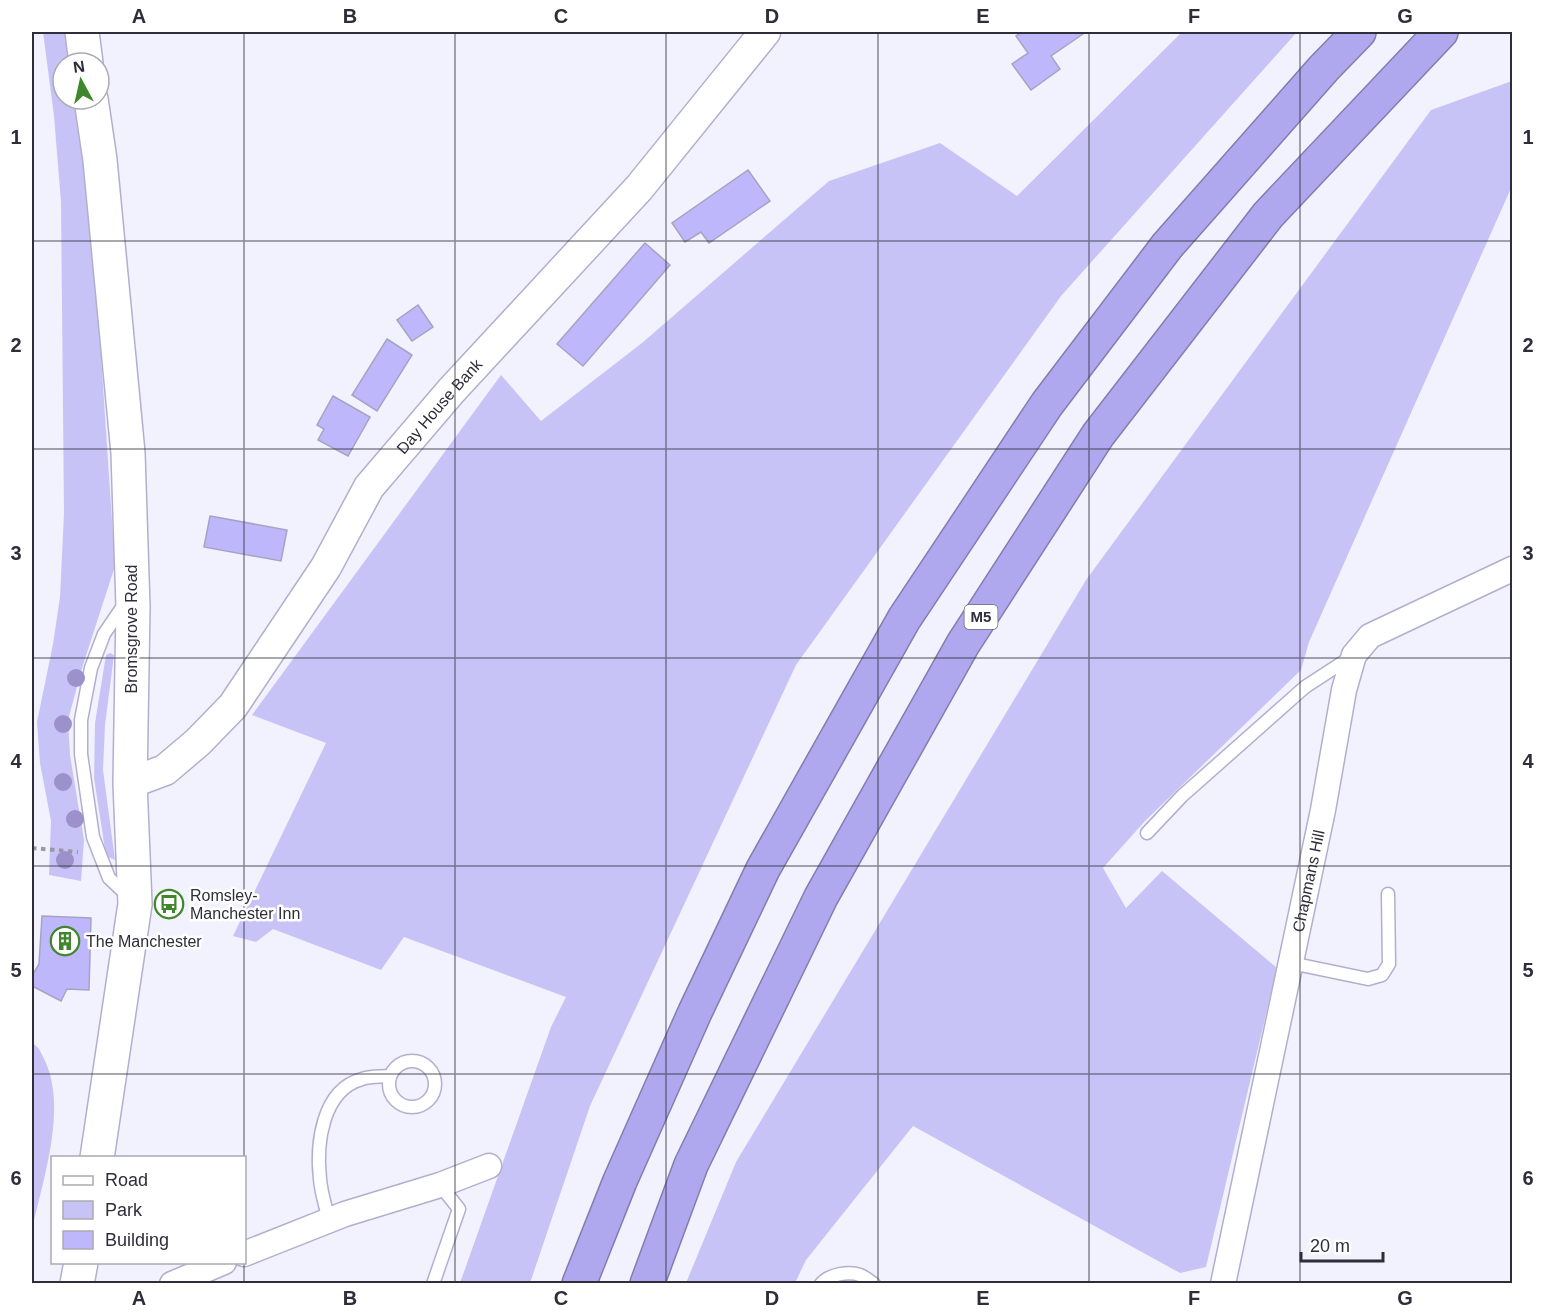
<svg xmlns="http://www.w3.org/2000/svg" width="1544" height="1315" font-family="Helvetica,sans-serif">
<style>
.green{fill:#c8c3f7}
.building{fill:#bfb7fc;stroke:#a6a3c2;stroke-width:1.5}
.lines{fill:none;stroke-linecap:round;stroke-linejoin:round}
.service-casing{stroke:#b2afce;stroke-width:15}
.minor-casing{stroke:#b2afce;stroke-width:27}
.tertiary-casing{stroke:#b2afce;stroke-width:33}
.secondary-casing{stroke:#b2afce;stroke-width:36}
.motorway-casing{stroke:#827daf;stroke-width:36}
.path{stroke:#9998a5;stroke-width:4;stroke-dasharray:4.5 4.5;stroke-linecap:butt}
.service{stroke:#fff;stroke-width:12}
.minor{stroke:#fff;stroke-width:24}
.tertiary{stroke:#fff;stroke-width:30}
.secondary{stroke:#fff;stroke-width:33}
.motorway{stroke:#b0a8ef;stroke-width:33}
.tree{fill:#9d91cc}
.grid{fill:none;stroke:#2e2d39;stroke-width:1.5;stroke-opacity:0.55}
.labels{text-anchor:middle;stroke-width:5;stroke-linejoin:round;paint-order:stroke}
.shield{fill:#fff;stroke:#6d6c74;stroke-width:1.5}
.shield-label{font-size:15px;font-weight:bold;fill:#2e2d39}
.street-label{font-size:16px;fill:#2e2d39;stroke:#fff}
.poi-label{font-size:16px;fill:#2e2d39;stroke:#fff;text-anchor:start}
.neatline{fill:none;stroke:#2e2d39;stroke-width:2}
.grid-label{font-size:20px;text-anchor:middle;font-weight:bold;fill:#2e2d39}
</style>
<rect width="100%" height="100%" fill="#f2f1fe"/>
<g class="green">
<path d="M 43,32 L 67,32 L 71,63 L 63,63 L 63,99 L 76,99 L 84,162 L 99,325 L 115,566 L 83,665 L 68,720 L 70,755 L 84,840 L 81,881 L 49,875 L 51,821 L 40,763 L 37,722 L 53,644 L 60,597 L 64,513 L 61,202 L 54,116 Z"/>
<path d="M 1182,32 L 1297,32 L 1061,296 L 796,665 L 590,1106 L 530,1283 L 460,1283 L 551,1027 L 566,997 L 404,937 L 381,970 L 273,929 L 256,942 L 233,936 L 326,743 L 252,715 L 501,375 L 541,421 L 642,343 L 829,181 L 940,143 L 1017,196 Z"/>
<path d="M 1512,81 L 1512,186 L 1309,642 L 1301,670 L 1145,821 L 1103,868 L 1126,908 L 1162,871 L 1277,968 L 1206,1267 L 1180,1273 L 913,1126 L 806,1260 L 795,1283 L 686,1283 L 736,1162 L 1086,580 L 1431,110 Z"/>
<path d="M 110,653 L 114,655 L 105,725 L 103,770 L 115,860 L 106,856 L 94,778 L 95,723 L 106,655 Z"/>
<path d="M 32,1043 C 38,1046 40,1050 43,1057 C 69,1105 43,1179 32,1230 Z"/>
</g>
<g class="building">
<path d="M 1022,32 L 1081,32 L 1083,34 L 1051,56 L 1060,69 L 1031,90 L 1012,64 L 1028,53 L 1016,36 Z"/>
<path d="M 748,170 L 770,201 L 709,243 L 701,232 L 685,242 L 672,223 Z"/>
<path d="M 645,243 L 670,265 L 583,366 L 557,344 Z"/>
<path d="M 418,305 L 433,327 L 412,341 L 397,320 Z"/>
<path d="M 387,339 L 412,355 L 377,411 L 352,395 Z"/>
<path d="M 333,396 L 370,417 L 348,456 L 318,440 L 324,429 L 317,425 Z"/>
<path d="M 210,516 L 287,530 L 281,561 L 204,547 Z"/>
<path d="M 42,916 L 91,918 L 89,990 L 67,989 L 61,1001 L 32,986 L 32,976 L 39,964 Z"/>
</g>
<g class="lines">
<g class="service-casing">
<g id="service">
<path d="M 1147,833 L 1182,796 L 1305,687 L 1351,657"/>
<path d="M 128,896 L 109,878 L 93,837 L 81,754 L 81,720 L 91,668 L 104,634 L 121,609 L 129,608"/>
<path d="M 1291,963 L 1368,979 L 1382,975 L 1389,964 L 1388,894"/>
<circle cx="412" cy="1084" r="23"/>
<path d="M 329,1221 C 326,1207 321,1193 320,1179 C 316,1144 322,1090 362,1079 C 370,1076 381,1077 390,1076"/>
<path d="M 433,1284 L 459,1209 L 440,1185"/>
<path d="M 821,1284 C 829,1274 849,1271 860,1275 C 865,1277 870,1281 874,1284"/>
</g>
</g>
<g class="minor-casing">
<g id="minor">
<path d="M 244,1254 L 345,1214 L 440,1185 L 489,1166"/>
<path d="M 172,1284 L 224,1262"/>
<path id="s1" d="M 1223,1284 L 1323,810 L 1344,690 L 1354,655 L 1370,636 L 1512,569"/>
</g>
</g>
<g class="tertiary-casing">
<g id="tertiary">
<path id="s2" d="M 130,783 L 165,770 L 198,742 L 233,706 L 326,567 L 369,487 L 451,391 L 639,188 L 765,32"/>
</g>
</g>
<g class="secondary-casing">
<g id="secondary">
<path d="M 82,32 L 86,63"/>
<path d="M 91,99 L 100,160 L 128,453 L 133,607 L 130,783 L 135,904 L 97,1158"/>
<path d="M 77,1284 L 81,1262"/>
</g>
</g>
<g class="motorway-casing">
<g id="motorway">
<path d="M 579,1284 L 620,1181 L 695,1012 L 763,869 L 904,619 L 1047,404 L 1167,246 L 1324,68 L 1359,32"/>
<path d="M 647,1284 L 691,1165 L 821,897 L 963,644 L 1098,435 L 1268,215 L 1441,32"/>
</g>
</g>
<path class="path" d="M 32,848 L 78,852"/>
<use href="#service" class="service"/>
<use href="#minor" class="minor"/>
<use href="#tertiary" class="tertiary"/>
<use href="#secondary" class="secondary"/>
<use href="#motorway" class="motorway"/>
</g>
<g class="tree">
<circle cx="76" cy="678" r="9"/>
<circle cx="63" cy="724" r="9"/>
<circle cx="63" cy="782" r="9"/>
<circle cx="75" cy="819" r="9"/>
<circle cx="65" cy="860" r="9"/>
</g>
<path class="grid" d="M 244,32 L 244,1158M 455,32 L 455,1284M 666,32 L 666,1284M 878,32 L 878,1284M 1089,32 L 1089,1284M 1300,32 L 1300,1284M 32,241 L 1512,241M 32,449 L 1512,449M 32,658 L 1512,658M 32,866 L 1512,866M 32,1074 L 1512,1074M 244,1262 L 244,1284"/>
<defs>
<g id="bus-ring" transform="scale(1.5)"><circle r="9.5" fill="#fff" stroke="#40862c" stroke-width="1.5"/><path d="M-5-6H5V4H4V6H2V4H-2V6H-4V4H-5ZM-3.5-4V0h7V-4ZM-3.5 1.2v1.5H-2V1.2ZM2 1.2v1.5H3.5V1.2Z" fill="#40862c"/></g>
<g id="building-ring" transform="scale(1.5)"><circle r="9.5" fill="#fff" stroke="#40862c" stroke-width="1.5"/><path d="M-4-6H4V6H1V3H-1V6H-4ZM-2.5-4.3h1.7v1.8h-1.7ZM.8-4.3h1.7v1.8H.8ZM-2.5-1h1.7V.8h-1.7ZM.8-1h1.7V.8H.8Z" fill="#40862c"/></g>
</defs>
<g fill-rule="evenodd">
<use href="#bus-ring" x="169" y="904"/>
<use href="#building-ring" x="65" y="941"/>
</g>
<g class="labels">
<rect class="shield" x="964.5" y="605" width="33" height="24" rx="4.5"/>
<g class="shield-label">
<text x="981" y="622">M5</text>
</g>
<g class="street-label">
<text dy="6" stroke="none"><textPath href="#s2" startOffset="496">Day House Bank</textPath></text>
<text transform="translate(131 629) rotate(-90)" y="6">Bromsgrove Road</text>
<text dy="6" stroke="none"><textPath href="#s1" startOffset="412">Chapmans Hill</textPath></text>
</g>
<g class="poi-label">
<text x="190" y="901">Romsley-<tspan x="190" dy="18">Manchester Inn</tspan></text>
<text x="86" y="947">The Manchester</text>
</g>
</g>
<rect width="1544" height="1315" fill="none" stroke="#ffffff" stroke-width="66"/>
<rect x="51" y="1156" width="195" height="108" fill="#ffffff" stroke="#ababb0" stroke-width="1.5"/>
<rect x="63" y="1176" width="30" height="9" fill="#ffffff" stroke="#ababb0" stroke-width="1.5"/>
<text x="105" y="1186" font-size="18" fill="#2e2d39">Road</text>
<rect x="63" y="1201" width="30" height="18" fill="#c8c3f7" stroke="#ababb0" stroke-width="1.5"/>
<text x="105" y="1216" font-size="18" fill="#2e2d39">Park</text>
<rect x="63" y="1231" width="30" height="18" fill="#bfb7fc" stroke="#ababb0" stroke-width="1.5"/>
<text x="105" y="1246" font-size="18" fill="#2e2d39">Building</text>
<g transform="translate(81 81) rotate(352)"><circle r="28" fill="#ffffff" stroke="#ababb0" stroke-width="1.5"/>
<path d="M0-4.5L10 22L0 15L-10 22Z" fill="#40862c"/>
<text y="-9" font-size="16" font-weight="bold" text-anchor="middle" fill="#2e2d39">N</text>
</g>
<path d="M1301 1252v9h82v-9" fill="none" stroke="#2e2d39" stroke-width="3"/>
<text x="1310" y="1252" font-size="18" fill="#2e2d39" stroke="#ffffff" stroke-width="4.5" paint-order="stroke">20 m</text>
<rect x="33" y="33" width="1478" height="1249" class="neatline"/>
<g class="grid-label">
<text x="139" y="23">A</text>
<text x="350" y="23">B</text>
<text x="561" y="23">C</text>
<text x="772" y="23">D</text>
<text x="983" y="23">E</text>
<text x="1194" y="23">F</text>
<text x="1405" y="23">G</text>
<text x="16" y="144">1</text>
<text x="1528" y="144">1</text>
<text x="16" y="352">2</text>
<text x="1528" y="352">2</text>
<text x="16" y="560">3</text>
<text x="1528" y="560">3</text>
<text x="16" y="768">4</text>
<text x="1528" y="768">4</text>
<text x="16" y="977">5</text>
<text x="1528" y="977">5</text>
<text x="16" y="1185">6</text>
<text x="1528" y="1185">6</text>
<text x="139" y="1305">A</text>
<text x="350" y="1305">B</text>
<text x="561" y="1305">C</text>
<text x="772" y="1305">D</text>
<text x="983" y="1305">E</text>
<text x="1194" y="1305">F</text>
<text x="1405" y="1305">G</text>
</g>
</svg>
